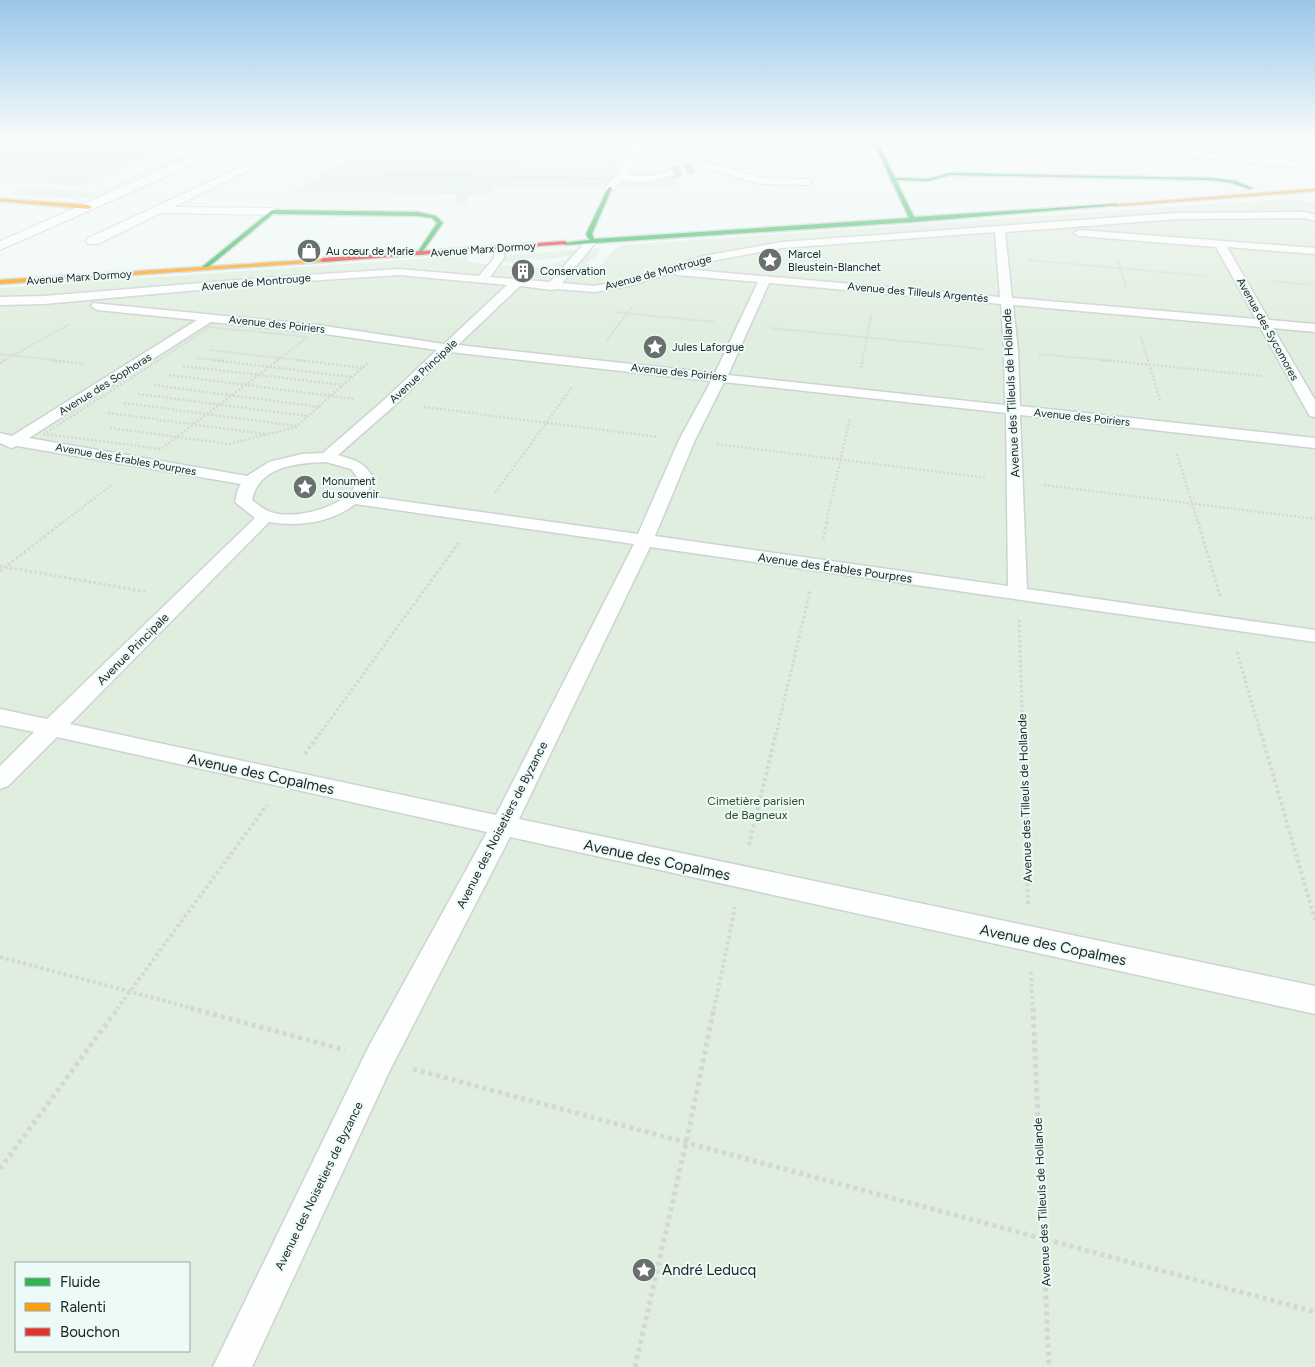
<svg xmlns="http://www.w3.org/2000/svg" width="1315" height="1367" font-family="Figtree,sans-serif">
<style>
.green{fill:#e0eedf;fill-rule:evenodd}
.water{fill:#c4e2ec}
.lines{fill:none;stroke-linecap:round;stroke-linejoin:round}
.street-tunnel{stroke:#c7cecc;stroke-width:11;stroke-dasharray:11 5.5;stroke-linecap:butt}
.lane-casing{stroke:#cdd3d2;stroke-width:3}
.street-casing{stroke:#cdd3d2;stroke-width:2}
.fast-casing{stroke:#cdd3d2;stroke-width:3}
.slow-casing{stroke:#cdd3d2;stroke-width:3}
.jam-casing{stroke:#cdd3d2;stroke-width:3}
.path-far5{stroke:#d4d7d6;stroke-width:1;stroke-dasharray:1 1;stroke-linecap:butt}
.path-far4{stroke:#d4d7d6;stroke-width:2;stroke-dasharray:1 1;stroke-linecap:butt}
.path-far3{stroke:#d4d7d6;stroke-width:2.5;stroke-dasharray:2 2;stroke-linecap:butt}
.path-far2{stroke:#d4d7d6;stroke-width:3;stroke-dasharray:2.5 2.5;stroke-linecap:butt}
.path-far1{stroke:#d4d7d6;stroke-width:4;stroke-dasharray:3 3;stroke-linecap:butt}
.path{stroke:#d4d7d6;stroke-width:5;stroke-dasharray:4 4;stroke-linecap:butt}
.lane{fill:#fdfefe;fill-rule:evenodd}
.street{fill:#fdfefe;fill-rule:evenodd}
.fast{fill:#30b455;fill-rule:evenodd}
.slow{fill:#ff9f0a;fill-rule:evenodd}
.jam{fill:#e5322d;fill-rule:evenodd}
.labels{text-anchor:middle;stroke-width:4;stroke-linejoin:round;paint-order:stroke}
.far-street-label{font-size:11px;fill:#212625;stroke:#ecfbf8}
.far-poi-label{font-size:11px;fill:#212625;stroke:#ecfbf8;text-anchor:start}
.street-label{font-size:12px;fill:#212625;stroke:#ecfbf8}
.park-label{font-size:12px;fill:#2d4c23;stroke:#ecfbf8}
.near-street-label{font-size:15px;fill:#212625;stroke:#ecfbf8}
.near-poi-label{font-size:15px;fill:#212625;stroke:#ecfbf8;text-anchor:start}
</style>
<rect width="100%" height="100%" fill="#f0f8f6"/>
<g class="green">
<path d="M 0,141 L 101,141 L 177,145 L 81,186 L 0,181 Z"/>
<path d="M 189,141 L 220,141 L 189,156 L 95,197 L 80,199 L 11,194 L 26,187 L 97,193 L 200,147 L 198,143 L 185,142 Z"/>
<path d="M 472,153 L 524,154 L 518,167 L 521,169 L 606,170 L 611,160 L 603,160 L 604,158 L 618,158 L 613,170 L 661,171 L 679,176 L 676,180 L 678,184 L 658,189 L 494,187 L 488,195 L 470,195 L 465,204 L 452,203 L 458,195 L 293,191 L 349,159 L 466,161 Z"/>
<path d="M 1288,199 L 1315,203 L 1315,1367 L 0,1367 L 0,288 L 460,256 L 470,256 L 467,260 L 473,263 L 593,273 C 601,266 614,247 623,245 ZM 16,1263 L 189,1263 L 189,1351 L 16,1351 Z"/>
<path d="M 594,248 L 604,248 L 598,251 L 598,255 L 587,262 L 590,266 C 586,271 579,273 573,270 Z"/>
<path d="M 575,250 L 578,251 L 563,268 L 551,265 L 568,258 L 567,256 L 543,260 L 528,258 L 514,264 L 502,261 L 508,255 Z"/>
</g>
<g class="water">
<path d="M 385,174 L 473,175 L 471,178 L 382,177 Z"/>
<path d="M 511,176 L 600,177 L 599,180 L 509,179 Z"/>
</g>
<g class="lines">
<path class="street-tunnel" d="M 670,173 L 693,168"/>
<g class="lane-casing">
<path id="lane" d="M 1305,212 L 1315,215 L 1315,221 L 1304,218 L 1176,219 L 1005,232 L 1012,298 L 1256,319 L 1216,247 L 1079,236 L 1074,233 L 1079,230 L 1315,248 L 1315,254 L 1227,247 L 1269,320 L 1315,324 L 1315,332 L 1273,328 L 1315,400 L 1315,417 L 1310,416 L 1308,413 L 1260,327 L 1013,305 L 1018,351 L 1020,406 L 1315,438 L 1315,448 L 1020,415 L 1027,589 L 1315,630 L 1315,642 L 650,547 L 519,819 L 1315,986 L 1315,1014 L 510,837 L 390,1070 L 252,1367 L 213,1367 L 368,1048 L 487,832 L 57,737 L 8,786 L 0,789 L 0,766 L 34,732 L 0,725 L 0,709 L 47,719 L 255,518 L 235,502 L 238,489 L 241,484 L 17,446 L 11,448 L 0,443 L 0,433 L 12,436 L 197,320 L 97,310 L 91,306 L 93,303 L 318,325 L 444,344 L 507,285 L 399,275 L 275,283 L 44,304 L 0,305 L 0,297 L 44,296 L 275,277 L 399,269 L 479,276 L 494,258 L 495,248 L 500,245 L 505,248 L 504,258 L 490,277 L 550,282 L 588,239 L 592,238 L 597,241 L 562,283 L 595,286 L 622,281 L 704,256 L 782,242 L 1176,213 ZM 995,232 L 1000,297 L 683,269 L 706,262 L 782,248 ZM 672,273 L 677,275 L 758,282 L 715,373 L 458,345 L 520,286 L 552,290 L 556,289 L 595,292 L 628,286 ZM 769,283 L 1001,304 L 1004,351 L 1005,405 L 728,375 ZM 211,322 L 318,333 L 437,350 L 384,400 L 323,453 L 302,454 L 269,462 L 247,476 L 29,438 ZM 450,352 L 711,381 L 679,440 L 638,534 L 366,496 L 374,478 C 362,461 357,461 338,455 L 394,406 ZM 724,382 L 1006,413 L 1008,586 L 655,536 L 695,440 ZM 326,462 L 351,469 L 358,478 C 356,482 355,486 353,489 C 339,509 290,521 268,511 C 263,509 257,504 252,500 C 259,466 297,463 326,462 ZM 355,504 L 634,544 L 496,815 L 70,724 L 269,522 C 298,527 331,523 355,504 Z"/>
</g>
<g class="street-casing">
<g id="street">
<path d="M 226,141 L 239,141 L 206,159 L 0,250 L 0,241 Z"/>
<path d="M 408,141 L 418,141 L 399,162 L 391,162 L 390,160 L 391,158 Z"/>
<path d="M 635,141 L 645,141 L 628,175 L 649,176 L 670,170 L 676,173 L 674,175 L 649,182 L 622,181 L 614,190 L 606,190 L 604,188 L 620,170 Z"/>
<path d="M 753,141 L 1121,141 L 1189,151 L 1277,159 L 1251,141 L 1263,141 L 1297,164 L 1292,167 L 1189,157 L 1112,146 L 758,144 Z"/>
<path d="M 705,162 L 762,178 L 807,179 L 813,182 L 807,185 L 761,184 L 701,167 L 700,165 Z"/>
<path d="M 247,164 L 252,167 L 251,169 L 174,207 L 272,208 L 276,209 L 278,212 L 276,215 L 161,213 L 98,244 L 88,244 L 86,241 L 88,238 Z"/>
</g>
</g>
<g class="fast-casing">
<g id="fast">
<path d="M 873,141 L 877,141 L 895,178 L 928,179 L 950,173 L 1212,178 L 1235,181 L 1252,188 L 1250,189 L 1232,183 L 1212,180 L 950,175 L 928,181 L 896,180 L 914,217 L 1116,204 L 1118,205 L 913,222 L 565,245 L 562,243 L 589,240 L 586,234 L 608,188 L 610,187 L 612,188 L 592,234 L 594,239 L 909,218 Z"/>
<path d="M 272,210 L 418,212 L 436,216 L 443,223 L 420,255 L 417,253 L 437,223 L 432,218 L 418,216 L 273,214 L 206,269 L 202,269 L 202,267 Z"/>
</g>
</g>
<g class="slow-casing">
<g id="slow">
<path d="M 1315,189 L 1315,191 L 1116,206 L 1114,205 Z"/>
<path d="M 0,199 L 89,205 L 92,207 L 89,209 L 0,201 Z"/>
<path d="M 325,259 L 323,262 L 0,284 L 0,280 Z"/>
</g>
</g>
<g class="jam-casing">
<path id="jam" d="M 565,241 L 567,244 L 323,262 L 320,260 L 323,258 Z"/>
</g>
<g class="path-far5">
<path d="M 149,141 L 168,142"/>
<path d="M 267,144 L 275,141"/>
<path d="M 316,145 L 326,141"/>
<path d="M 367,145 L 378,141"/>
<path d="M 263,151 L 282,141"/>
<path d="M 306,152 L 323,149 L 332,141"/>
<path d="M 268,156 L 358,158 L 355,161 L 372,161"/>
<path d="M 478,156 L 517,157 L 518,154 L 523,155 L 522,157"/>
<path d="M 470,160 L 514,161"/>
<path d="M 428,162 L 500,163 L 505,155"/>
<path d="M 477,163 L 482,167 L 489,167"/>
<path d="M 290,165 L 305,157"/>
<path d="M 510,169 L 515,159"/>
<path d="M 488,171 L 496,171"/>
<path d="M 372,172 L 355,172 L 347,179 L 383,179"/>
<path d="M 418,173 L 486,174"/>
<path d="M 409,180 L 481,181"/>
<path d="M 316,185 L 347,179"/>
<path d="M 457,192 L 477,186"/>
<path d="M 443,193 L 473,193 L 493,163"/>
</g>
<g class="path-far4">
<path d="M 1029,260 L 1207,276"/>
<path d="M 1118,260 L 1126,288"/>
<path d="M 1271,281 L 1315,285"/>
<path d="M 614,312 L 715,322"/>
<path d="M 771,328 L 983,349"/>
<path d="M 1141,337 L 1148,361"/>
<path d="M 607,340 L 632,307"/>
<path d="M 210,350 L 307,361"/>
<path d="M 0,354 L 62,361"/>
<path d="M 1039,354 L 1114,361"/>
<path d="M 197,358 L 225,361"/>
<path d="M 3,361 L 70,324"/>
<path d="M 157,361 L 210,327 L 308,337 L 276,361"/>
<path d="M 862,361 L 872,313"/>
</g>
<g class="path-far3">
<path d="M 51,360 L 84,364"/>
<path d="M 159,360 L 44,434 L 161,449 L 278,360"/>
<path d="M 214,360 L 352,377"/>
<path d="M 296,360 L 363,368"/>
<path d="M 1101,360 L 1262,376"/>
<path d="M 1148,360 L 1160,400"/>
<path d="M 0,363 L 5,360"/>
<path d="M 183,366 L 343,385 L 369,362"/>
<path d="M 861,368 L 863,360"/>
<path d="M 169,375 L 354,399"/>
<path d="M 154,385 L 319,407"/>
<path d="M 138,394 L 308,416"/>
<path d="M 124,403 L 296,426"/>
<path d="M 424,407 L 658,437"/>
<path d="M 108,413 L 265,434"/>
<path d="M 110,428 L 229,444 L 296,427 L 343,385"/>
<path d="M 717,444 L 986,478"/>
<path d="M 1177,454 L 1198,523"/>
<path d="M 1044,485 L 1315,519"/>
<path d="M 495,493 L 572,387"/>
<path d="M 62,523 L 113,484"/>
<path d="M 826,523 L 850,418"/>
</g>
<g class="path-far2">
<path d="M 1198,522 L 1220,596"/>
<path d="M 823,539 L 827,522"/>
<path d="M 0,566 L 147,592"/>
<path d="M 0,571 L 63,522"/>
<path d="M 1019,620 L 1023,735"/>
<path d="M 1237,652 L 1261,735"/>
<path d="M 319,735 L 460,541"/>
<path d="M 776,735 L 810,591"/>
</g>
<g class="path-far1">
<path d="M 1023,733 L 1028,906"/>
<path d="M 1261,733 L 1315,920"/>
<path d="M 305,754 L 320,733"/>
<path d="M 749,845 L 776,733"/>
<path d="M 0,957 L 195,1009"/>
<path d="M 1031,972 L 1033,1009"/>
<path d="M 117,1009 L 267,805"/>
<path d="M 714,1009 L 735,907"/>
</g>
<g class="path">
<path d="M 190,1008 L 345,1050"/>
<path d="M 1033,1008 L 1049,1367"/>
<path d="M 413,1069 L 1315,1312"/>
<path d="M 0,1169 L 118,1008"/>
<path d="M 635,1367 L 686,1143 L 714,1008"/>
</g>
<use href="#lane" class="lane"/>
<use href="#street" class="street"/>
<use href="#fast" class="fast"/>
<use href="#slow" class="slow"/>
<use href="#jam" class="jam"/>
</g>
<linearGradient id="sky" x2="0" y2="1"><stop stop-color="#99c6ea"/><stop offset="0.42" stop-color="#f8fcfb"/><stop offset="1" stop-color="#f8fcfb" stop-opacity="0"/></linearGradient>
<rect width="1315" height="332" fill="url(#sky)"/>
<defs>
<g id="shop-disc" transform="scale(1.25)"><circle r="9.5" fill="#69706e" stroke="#ecfbf8"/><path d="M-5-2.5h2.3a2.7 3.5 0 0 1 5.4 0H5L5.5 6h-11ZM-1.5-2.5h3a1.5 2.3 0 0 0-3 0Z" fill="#fff"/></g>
<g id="sight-disc" transform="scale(1.25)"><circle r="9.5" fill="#69706e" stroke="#ecfbf8"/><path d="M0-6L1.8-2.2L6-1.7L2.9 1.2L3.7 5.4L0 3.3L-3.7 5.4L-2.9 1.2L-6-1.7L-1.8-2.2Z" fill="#fff"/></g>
<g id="building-disc" transform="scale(1.25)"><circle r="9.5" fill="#69706e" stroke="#ecfbf8"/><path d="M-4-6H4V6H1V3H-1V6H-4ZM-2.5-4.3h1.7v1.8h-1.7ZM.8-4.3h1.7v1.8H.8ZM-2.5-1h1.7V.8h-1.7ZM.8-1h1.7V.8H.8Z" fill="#fff"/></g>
</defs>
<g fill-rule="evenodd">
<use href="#shop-disc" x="309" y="251"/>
<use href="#sight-disc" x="770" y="260"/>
<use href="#building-disc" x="523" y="271"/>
<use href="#sight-disc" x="655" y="347"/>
<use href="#sight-disc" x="305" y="487"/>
<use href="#sight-disc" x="644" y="1270"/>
</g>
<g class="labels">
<g class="far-street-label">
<text transform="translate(483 249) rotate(-4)" y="4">Avenue Marx Dormoy</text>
<text transform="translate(658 272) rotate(-15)" y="4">Avenue de Montrouge</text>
<text transform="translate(79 277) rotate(-4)" y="4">Avenue Marx Dormoy</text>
<text transform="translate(256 282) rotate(-5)" y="4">Avenue de Montrouge</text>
<text transform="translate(918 292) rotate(5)" y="4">Avenue des Tilleuls Argentés</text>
<text transform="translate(277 324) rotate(6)" y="4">Avenue des Poiriers</text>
<text transform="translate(1268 329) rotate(61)" y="4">Avenue des Sycomores</text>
<text transform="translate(423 371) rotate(-43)" y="4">Avenue Principale</text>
<text transform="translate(679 372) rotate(6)" y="4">Avenue des Poiriers</text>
<text transform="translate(105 384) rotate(-32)" y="4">Avenue des Sophoras</text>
<text transform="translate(1082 417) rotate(6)" y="4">Avenue des Poiriers</text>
<text transform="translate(126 459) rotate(10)" y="4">Avenue des Érables Pourpres</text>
</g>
<g class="far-poi-label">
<text x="326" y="255">Au cœur de Marie</text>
<text x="788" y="258">Marcel<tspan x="788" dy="13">Bleustein-Blanchet</tspan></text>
<text x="540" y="275">Conservation</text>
<text x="672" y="351">Jules Laforgue</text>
<text x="322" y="485">Monument<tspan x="322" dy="13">du souvenir</tspan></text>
</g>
<g class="street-label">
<text transform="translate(1011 393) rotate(-93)" y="4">Avenue des Tilleuls de Hollande</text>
<text transform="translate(835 568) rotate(8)" y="4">Avenue des Érables Pourpres</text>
<text transform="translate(133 649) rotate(-45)" y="4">Avenue Principale</text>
<text transform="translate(1025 798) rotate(-92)" y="4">Avenue des Tilleuls de Hollande</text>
<text transform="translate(502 825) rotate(-63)" y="4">Avenue des Noisetiers de Byzance</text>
<text transform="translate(319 1186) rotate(-64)" y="4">Avenue des Noisetiers de Byzance</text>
<text transform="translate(1042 1202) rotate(-93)" y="4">Avenue des Tilleuls de Hollande</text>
</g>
<g class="park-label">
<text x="756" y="805">Cimetière parisien<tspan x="756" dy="14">de Bagneux</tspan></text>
</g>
<g class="near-street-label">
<text transform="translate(261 774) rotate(12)" y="5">Avenue des Copalmes</text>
<text transform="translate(657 860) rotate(12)" y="5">Avenue des Copalmes</text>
<text transform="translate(1053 945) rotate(12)" y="5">Avenue des Copalmes</text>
</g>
<g class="near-poi-label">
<text x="662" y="1275">André Leducq</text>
</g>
</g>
<rect x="15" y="1262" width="175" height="90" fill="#ecfbf8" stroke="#9ba6a4"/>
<rect x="25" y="1278" width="25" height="8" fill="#30b455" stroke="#9ba6a4"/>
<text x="60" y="1287" font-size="15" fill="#212625">Fluide</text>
<rect x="25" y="1303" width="25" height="8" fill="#ff9f0a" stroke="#9ba6a4"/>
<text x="60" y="1312" font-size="15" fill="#212625">Ralenti</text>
<rect x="25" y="1328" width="25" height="8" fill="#e5322d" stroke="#9ba6a4"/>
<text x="60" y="1337" font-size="15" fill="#212625">Bouchon</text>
</svg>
